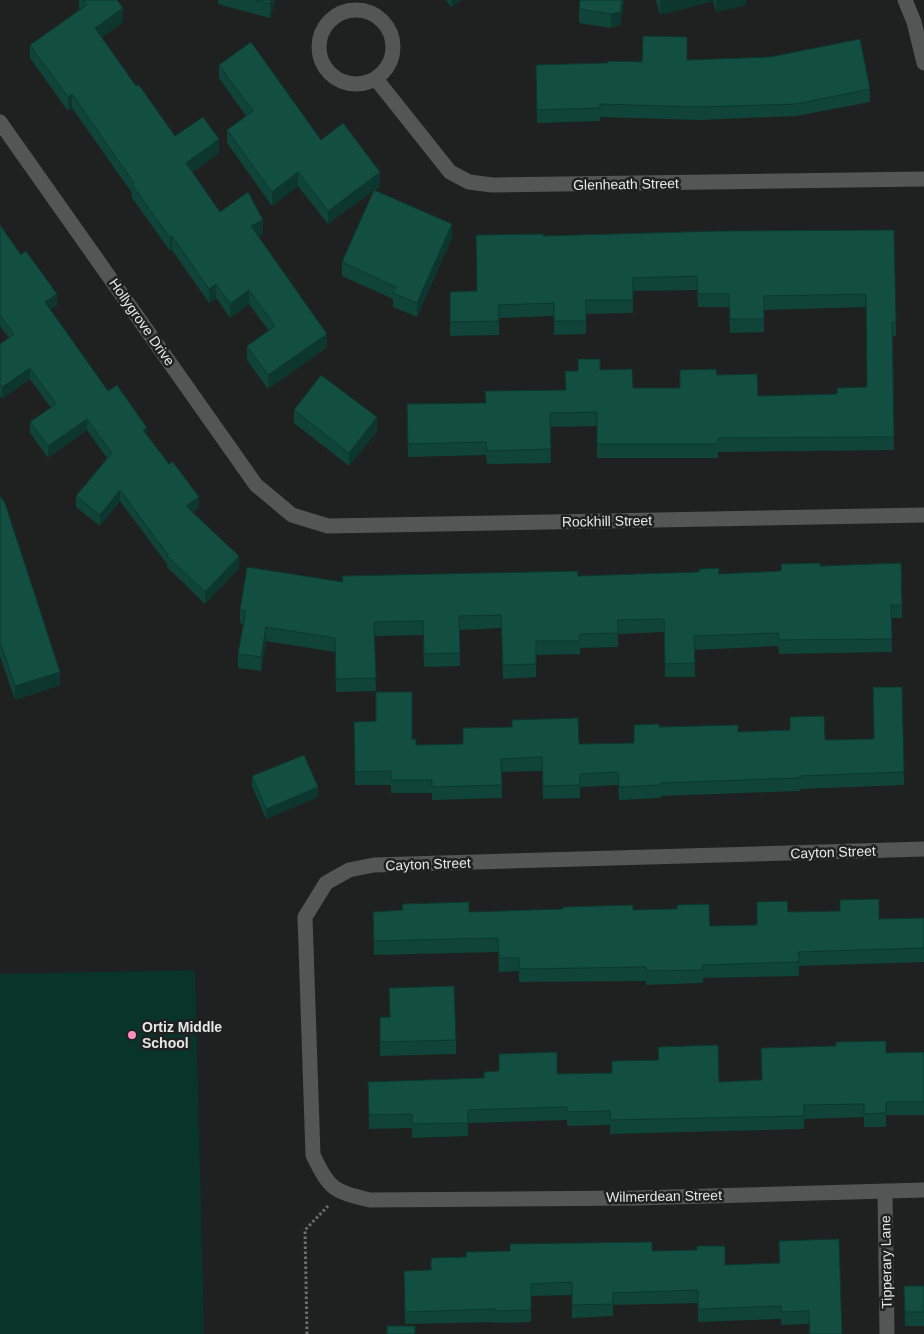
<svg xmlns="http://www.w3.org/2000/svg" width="924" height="1334" font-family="Helvetica,sans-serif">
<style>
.green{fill:#08342a}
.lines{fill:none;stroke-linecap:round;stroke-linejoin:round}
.path{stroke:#6d706f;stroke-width:3;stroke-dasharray:2.5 2.5;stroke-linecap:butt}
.minor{stroke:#535655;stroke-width:15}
.wall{fill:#104438}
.shaded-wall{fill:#0d372e}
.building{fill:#134f41;stroke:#0d372e}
.poi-dot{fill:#fd8ebf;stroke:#1e2120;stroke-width:2}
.labels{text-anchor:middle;stroke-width:5;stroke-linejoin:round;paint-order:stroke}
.street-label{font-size:14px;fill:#e6e7e7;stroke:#1e2120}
.poi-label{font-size:14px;font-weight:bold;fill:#e6e7e7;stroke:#1e2120;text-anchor:start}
</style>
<rect width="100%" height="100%" fill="#1e2120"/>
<path class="green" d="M 195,970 L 204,1334 L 0,1334 L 0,974 Z"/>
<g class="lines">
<path class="path" d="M 307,1334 L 305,1230 L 328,1206"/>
<g class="minor">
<path d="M 905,0 L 914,22 L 924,63"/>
<circle cx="356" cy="47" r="37"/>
<path d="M 376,79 L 450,172 L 469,182 L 492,185 L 924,179"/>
<path d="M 0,122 L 256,485 L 292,515 L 328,526 L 924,515"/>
<path d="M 924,849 L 374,865 L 349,870 L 326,883 L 305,917 L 313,1155 C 330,1190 333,1191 370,1200 L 636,1198 L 924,1190"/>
<path d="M 885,1191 L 887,1334"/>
</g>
</g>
<g class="wall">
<path d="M 79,0 L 117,0 L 123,22 L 102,37 L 136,86 L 175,136 L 219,153 L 192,172 L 220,212 L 263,234 L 258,236 L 327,347 L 268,389 L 247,360 L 247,346 L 269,331 L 249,304 L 230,318 L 216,298 L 209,303 L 172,250 L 170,251 L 132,198 L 132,193 L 72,108 L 68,111 L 30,58 L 30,45 L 80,9 L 79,8 Z"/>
<path d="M 218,0 L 275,0 L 270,18 L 218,4 Z"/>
<path d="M 446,0 L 461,0 L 451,7 Z"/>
<path d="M 624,0 L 620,25 L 611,28 L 579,23 L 579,9 Z"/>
<path d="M 656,0 L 746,0 L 746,5 L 716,12 L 713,1 L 660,15 Z"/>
<path d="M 687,60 L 870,89 L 870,102 L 796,116 L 699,120 L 600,117 L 600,121 L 537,123 L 536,65 Z"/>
<path d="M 219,65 L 380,186 L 375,190 L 452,238 L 417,317 L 393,307 L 393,299 L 342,276 L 342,262 L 374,190 L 328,224 L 298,186 L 272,206 L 227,143 L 227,130 L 246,116 L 219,78 Z"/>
<path d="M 0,225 L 57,305 L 50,309 L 108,391 L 147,435 L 199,508 L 192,512 L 239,568 L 205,604 L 167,567 L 167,564 L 120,501 L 100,526 L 76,507 L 76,496 L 107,458 L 87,430 L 48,458 L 30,433 L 30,422 L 51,408 L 30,379 L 2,399 L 0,395 L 0,344 L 9,338 L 0,326 Z"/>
<path d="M 894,230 L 896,336 L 893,336 L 894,450 L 718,452 L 718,458 L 597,458 L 597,426 L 550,427 L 551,463 L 487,464 L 486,455 L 408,457 L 407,404 L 485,403 L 565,390 L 578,371 L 578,359 L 600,370 L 633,388 L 680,388 L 717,375 L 758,396 L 837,394 L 867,387 L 866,307 L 764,310 L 764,332 L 730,333 L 729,307 L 698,307 L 697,290 L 633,291 L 633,313 L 586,314 L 586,334 L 554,335 L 554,316 L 499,318 L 499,335 L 450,336 L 450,292 L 477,291 L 543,236 Z"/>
<path d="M 294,410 L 377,431 L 349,466 L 294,423 Z"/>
<path d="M 0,496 L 60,685 L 15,700 L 0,656 Z"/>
<path d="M 820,566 L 902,605 L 902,618 L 891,618 L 892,652 L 779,654 L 778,646 L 695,650 L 695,677 L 665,677 L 664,632 L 618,634 L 618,647 L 580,648 L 580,654 L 536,655 L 536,677 L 503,679 L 501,628 L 460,630 L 460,666 L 424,667 L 423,635 L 374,636 L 376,691 L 336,692 L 335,652 L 266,641 L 261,671 L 238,668 L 238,654 L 243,624 L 240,623 L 240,610 L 342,582 L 578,576 L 719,574 L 781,571 Z"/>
<path d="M 902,687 L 904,785 L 800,789 L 800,791 L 661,796 L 661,798 L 619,800 L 618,785 L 580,787 L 580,798 L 543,799 L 542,771 L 502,772 L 502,798 L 432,800 L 432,793 L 391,793 L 391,785 L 355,785 L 354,722 L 412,739 L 416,745 L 579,744 L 634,743 L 659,727 L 738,732 L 825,740 L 874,739 Z"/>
<path d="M 252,776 L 318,797 L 266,819 L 252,786 Z"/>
<path d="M 633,910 L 710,926 L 757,925 L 788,912 L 879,919 L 924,918 L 924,962 L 799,966 L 799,976 L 703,978 L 703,983 L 646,985 L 646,981 L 519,982 L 519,971 L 499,972 L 498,952 L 374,955 L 373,912 L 469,912 Z"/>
<path d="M 380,1017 L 390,1017 L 456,1040 L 456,1054 L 380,1056 Z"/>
<path d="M 658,1047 L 719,1082 L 762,1080 L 886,1053 L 924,1052 L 924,1115 L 886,1115 L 886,1127 L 864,1127 L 864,1117 L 804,1119 L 804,1129 L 610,1134 L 610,1125 L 567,1126 L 567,1120 L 468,1123 L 468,1136 L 412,1138 L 412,1128 L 369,1129 L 368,1082 L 484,1078 L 557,1074 L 612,1073 L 658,1060 Z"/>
<path d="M 779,1241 L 842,1334 L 809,1334 L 809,1324 L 781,1325 L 781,1319 L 698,1322 L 698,1303 L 613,1305 L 613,1316 L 572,1318 L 572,1295 L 531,1296 L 531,1322 L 495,1323 L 495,1322 L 405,1324 L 404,1271 L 431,1270 L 652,1251 L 725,1265 L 779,1263 Z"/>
<path d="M 904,1286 L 924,1286 L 924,1326 L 905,1326 Z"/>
</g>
<g class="shaded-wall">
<path d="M 271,0 L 275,0 L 270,18 L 270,4 Z"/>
<path d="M 451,0 L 461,0 L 451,7 Z"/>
<path d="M 622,0 L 624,0 L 620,25 L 611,28 L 611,14 Z"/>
<path d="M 665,0 L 713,0 L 713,1 L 660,15 L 660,1 Z"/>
<path d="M 716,0 L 746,0 L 746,5 L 716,12 Z"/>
<path d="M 123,8 L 123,22 L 95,42 L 95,28 Z"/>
<path d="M 72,94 L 72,108 L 68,111 L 68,97 Z"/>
<path d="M 219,139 L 219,153 L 186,177 L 186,163 Z"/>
<path d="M 298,172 L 298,186 L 272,206 L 272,192 Z"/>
<path d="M 380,172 L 380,186 L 328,224 L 328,211 Z"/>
<path d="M 263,220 L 263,234 L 251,239 L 251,226 Z"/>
<path d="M 452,224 L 452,238 L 417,317 L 417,303 Z"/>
<path d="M 172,236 L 172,250 L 170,251 L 170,238 Z"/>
<path d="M 216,284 L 216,298 L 209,303 L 209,289 Z"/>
<path d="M 249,290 L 249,304 L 230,318 L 230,304 Z"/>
<path d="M 57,294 L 57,305 L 45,313 L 45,302 Z"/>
<path d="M 327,334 L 327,347 L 268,389 L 268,375 Z"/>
<path d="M 30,368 L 30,379 L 2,399 L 2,387 Z"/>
<path d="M 377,417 L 377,431 L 349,466 L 349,453 Z"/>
<path d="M 87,419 L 87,430 L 48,458 L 48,446 Z"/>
<path d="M 147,428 L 147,439 L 143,430 Z"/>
<path d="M 120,490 L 120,501 L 100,526 L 100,515 Z"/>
<path d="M 199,497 L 199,508 L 186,517 L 186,506 Z"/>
<path d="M 239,556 L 239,568 L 205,604 L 205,592 Z"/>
<path d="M 266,627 L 266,641 L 261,671 L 261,657 Z"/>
<path d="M 60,672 L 60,685 L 15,700 L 15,686 Z"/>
<path d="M 318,787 L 318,797 L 266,819 L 266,809 Z"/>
</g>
<g class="building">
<path d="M 83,0 L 117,0 L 123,8 L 95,28 L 136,86 L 139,85 L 175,136 L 203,117 L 219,139 L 186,163 L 220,212 L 248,192 L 263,220 L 251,226 L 327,334 L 268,375 L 247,346 L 275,326 L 249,290 L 230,304 L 216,284 L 209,289 L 172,236 L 170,238 L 132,185 L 134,183 L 72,94 L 68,97 L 30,45 L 87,5 Z"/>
<path d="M 255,0 L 271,0 L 270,4 Z"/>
<path d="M 580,0 L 622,0 L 620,12 L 611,14 L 579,9 Z"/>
<path d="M 643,36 L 687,37 L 687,60 L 770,57 L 860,39 L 870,89 L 796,104 L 699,107 L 600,104 L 600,108 L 537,110 L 536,65 L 608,63 L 608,61 L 642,62 Z"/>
<path d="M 251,42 L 321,140 L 343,123 L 380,172 L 328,211 L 298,172 L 272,192 L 227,130 L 253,111 L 219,65 Z"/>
<path d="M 374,190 L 452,224 L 417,303 L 393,293 L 396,287 L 342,262 Z"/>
<path d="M 0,225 L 21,255 L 26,251 L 57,294 L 45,302 L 108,391 L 117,385 L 147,428 L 143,430 L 169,464 L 173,462 L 199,497 L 186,506 L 239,556 L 205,592 L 167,556 L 168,555 L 120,490 L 100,515 L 76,496 L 112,453 L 87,419 L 48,446 L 30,422 L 56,404 L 30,368 L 2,387 L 0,384 L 0,344 L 14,334 L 0,315 Z"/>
<path d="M 894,230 L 896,322 L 892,322 L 894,437 L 718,438 L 718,444 L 597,444 L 597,412 L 550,413 L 551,449 L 487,451 L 486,442 L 408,444 L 407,404 L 486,403 L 485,391 L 566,390 L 565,371 L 578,371 L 578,359 L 600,359 L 600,370 L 632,369 L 633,388 L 680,388 L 680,370 L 716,369 L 717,375 L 757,374 L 758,396 L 837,394 L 837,388 L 867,387 L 866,294 L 764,296 L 764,319 L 730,319 L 729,294 L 698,294 L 697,276 L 633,278 L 633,300 L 586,300 L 586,321 L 554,321 L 554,303 L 498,305 L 499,321 L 450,322 L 450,292 L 477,291 L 476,235 L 543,234 L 543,236 L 720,231 Z"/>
<path d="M 321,375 L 377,417 L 349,453 L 294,410 Z"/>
<path d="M 0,496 L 5,503 L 60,672 L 15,686 L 0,642 Z"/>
<path d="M 820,563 L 820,566 L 901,563 L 902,605 L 891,605 L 892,639 L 779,640 L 778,633 L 694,636 L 695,663 L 665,664 L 664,619 L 618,620 L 618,633 L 580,634 L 580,641 L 536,641 L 536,664 L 503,665 L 501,615 L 459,616 L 460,653 L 424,654 L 423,621 L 374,622 L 376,678 L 336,679 L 335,638 L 266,627 L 261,657 L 238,654 L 246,611 L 240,610 L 247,567 L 343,582 L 342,576 L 578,571 L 578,576 L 699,572 L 699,569 L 719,568 L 719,574 L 781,571 L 781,564 Z"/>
<path d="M 873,687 L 902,687 L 904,772 L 800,776 L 800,778 L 661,783 L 661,785 L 619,787 L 618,772 L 580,774 L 580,785 L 543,786 L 542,757 L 501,759 L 502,785 L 432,787 L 432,780 L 391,780 L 391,771 L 355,772 L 354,722 L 376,721 L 376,692 L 412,692 L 412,739 L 416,739 L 416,745 L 463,744 L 463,728 L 512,727 L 512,720 L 578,718 L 579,744 L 634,743 L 634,725 L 659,724 L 659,727 L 738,725 L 738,732 L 790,730 L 790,717 L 824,716 L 825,740 L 874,739 Z"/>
<path d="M 304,755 L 318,787 L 266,809 L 252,776 Z"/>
<path d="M 879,899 L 879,919 L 924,918 L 924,948 L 798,952 L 799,962 L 703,965 L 703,970 L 646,971 L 646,967 L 519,969 L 519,958 L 499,958 L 498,938 L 374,941 L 373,912 L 403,910 L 402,904 L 469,902 L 469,912 L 563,909 L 563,907 L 633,905 L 633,910 L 677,909 L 677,905 L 709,904 L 710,926 L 757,925 L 757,902 L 787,901 L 788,912 L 840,911 L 840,900 Z"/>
<path d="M 454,986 L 456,1040 L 380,1042 L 380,1017 L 390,1017 L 389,988 Z"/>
<path d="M 886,1041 L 886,1053 L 924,1052 L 924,1102 L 886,1102 L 886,1113 L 864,1114 L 864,1104 L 804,1105 L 804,1116 L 610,1120 L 610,1111 L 567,1112 L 567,1107 L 468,1110 L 468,1123 L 412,1124 L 412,1114 L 369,1115 L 368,1082 L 484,1078 L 484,1072 L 499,1071 L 499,1054 L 557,1052 L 557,1074 L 612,1073 L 612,1061 L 659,1060 L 658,1047 L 718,1045 L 719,1082 L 762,1080 L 761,1048 L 836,1046 L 836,1042 Z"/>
<path d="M 839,1239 L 842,1334 L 810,1334 L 809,1311 L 781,1312 L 781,1306 L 698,1309 L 698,1290 L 613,1293 L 613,1304 L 572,1305 L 572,1282 L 531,1284 L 531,1310 L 495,1311 L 495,1309 L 405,1312 L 404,1271 L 431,1270 L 431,1258 L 466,1257 L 466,1252 L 510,1251 L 510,1244 L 652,1242 L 652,1251 L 697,1250 L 697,1246 L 725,1246 L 725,1265 L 780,1263 L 779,1241 Z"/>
<path d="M 904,1286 L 924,1286 L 924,1312 L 905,1312 Z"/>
<rect x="387" y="1326" width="28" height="8"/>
</g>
<circle class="poi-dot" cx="132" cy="1035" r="5"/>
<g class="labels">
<g class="street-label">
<text transform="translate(626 184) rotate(-1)" y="5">Glenheath Street</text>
<text transform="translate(142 322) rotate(55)" y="5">Hollygrove Drive</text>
<text transform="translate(607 521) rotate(-1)" y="5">Rockhill Street</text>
<text transform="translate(833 852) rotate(-2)" y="5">Cayton Street</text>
<text transform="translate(428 864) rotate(-2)" y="5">Cayton Street</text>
<text transform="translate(664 1196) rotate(-1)" y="5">Wilmerdean Street</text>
<text transform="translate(886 1262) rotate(-91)" y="5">Tipperary Lane</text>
</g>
<g class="poi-label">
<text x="142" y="1032">Ortiz Middle<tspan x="142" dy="16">School</tspan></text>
</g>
</g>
</svg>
